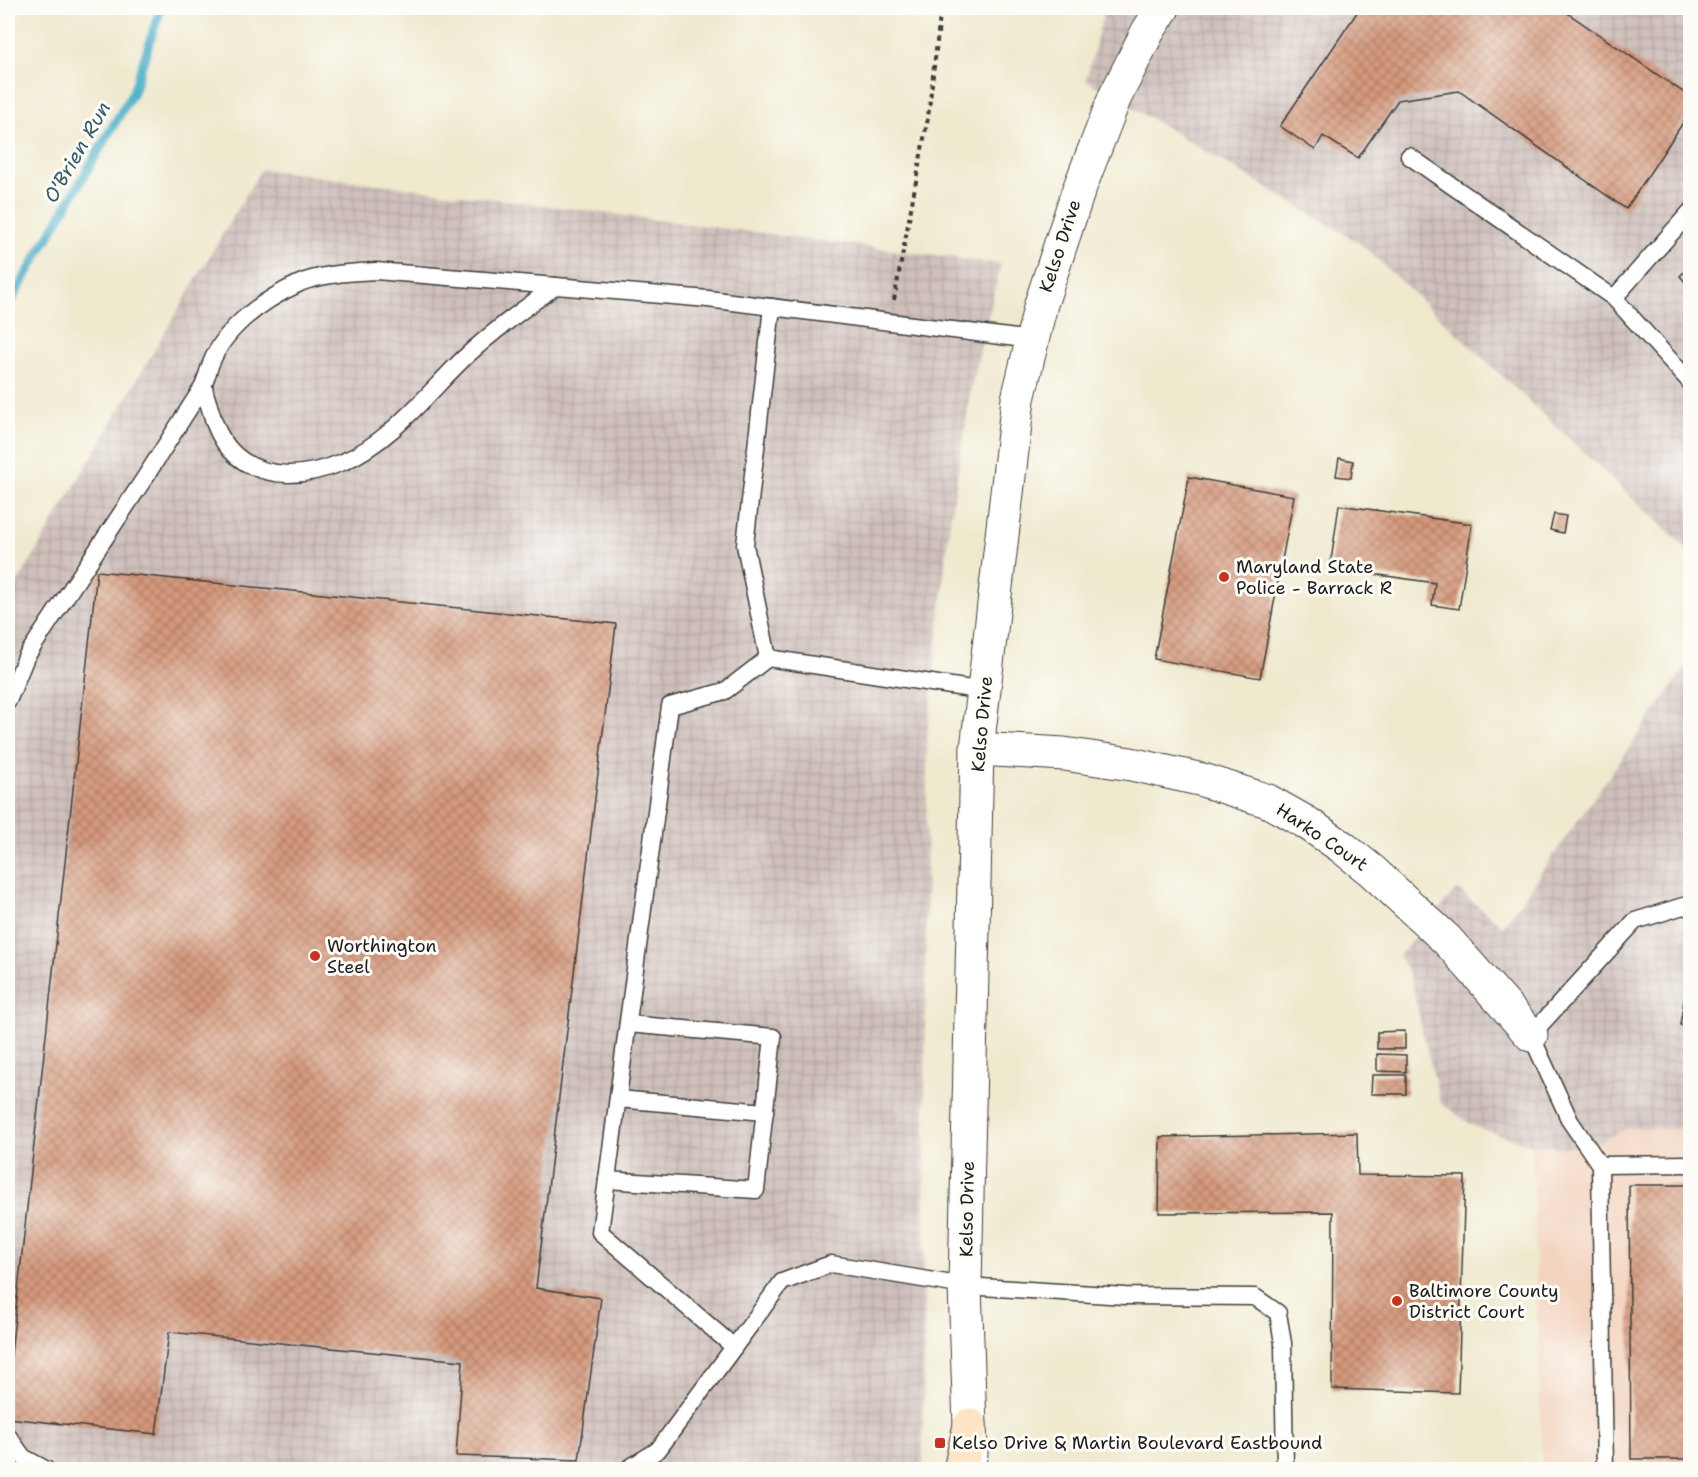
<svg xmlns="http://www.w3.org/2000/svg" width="1698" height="1477" font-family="'Shantell Sans',sans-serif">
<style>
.built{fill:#f3d4bf}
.industrial{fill:url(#industrial-grid)}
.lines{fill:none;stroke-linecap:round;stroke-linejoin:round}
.stream{stroke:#4aafc9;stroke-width:9}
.building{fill:url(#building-cross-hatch)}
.service-casing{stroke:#3c3b37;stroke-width:19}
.minor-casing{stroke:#3c3b37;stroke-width:35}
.tertiary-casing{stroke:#3c3b37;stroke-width:35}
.secondary-casing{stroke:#3c3b37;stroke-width:35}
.path{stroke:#3c3b37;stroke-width:4;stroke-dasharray:4.5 4.5;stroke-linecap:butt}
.service{stroke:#fff;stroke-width:16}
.minor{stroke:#fff;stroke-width:33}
.tertiary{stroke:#fff;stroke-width:33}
.secondary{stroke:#fde5c5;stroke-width:33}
.poi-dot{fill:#c8321e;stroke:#fdfcf7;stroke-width:2}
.labels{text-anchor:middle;stroke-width:6;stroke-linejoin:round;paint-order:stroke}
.street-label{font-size:18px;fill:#1c1c1c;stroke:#fdfcf7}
.poi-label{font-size:18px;fill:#1c1c1c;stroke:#fdfcf7;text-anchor:start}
.water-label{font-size:20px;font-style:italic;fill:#315e6a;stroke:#fdfcf7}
</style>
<defs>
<pattern id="industrial-grid" width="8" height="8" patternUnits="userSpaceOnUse" patternTransform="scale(1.5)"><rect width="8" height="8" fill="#cfc0bb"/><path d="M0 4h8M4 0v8" fill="none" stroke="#b1a4a0"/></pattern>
<pattern id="building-cross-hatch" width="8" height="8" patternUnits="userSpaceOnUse" patternTransform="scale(1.5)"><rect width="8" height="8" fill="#d69a7d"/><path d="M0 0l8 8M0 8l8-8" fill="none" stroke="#ad7d66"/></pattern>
</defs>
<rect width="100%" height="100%" fill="#fdfcf7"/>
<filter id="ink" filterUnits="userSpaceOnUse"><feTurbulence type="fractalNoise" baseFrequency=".0167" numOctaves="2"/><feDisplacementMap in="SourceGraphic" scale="12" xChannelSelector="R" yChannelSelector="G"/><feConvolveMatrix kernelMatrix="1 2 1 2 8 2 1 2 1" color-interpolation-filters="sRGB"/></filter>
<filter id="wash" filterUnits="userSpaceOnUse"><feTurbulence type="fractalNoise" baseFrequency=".008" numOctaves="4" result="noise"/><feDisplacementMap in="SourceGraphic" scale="24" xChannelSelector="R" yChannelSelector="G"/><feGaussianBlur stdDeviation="1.35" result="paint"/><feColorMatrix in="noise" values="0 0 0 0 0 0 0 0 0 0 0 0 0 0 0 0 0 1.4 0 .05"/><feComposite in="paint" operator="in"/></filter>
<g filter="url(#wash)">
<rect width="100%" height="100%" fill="#efe9ce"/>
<path class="built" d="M 1629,1128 L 1690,1129 L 1690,1469 L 1542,1469 L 1532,1145 L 1588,1147 Z"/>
<g class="industrial">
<path d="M 1105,8 L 1690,8 L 1690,552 L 1361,244 L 1086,80 Z"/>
<path d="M 261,169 L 1001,264 L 972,383 L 950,521 L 927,736 L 923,1469 L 8,1470 L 8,599 Z"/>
<path d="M 1690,661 L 1690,1129 L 1629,1128 L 1588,1147 L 1532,1145 L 1475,1127 L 1441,1103 L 1424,1039 L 1411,979 L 1399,956 L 1457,889 L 1503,927 Z"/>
</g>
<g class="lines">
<path class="stream" d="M 8,306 L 133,92 L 161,8"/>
</g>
<g id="blocks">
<g class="building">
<path d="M 1360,8 L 1560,8 L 1690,97 L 1690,112 L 1626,209 L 1459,91 L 1398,100 L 1358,158 L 1323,136 L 1315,150 L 1280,126 Z"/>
<path d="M 1690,266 L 1690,288 L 1680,276 Z"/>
<path d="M 1339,458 L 1353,461 L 1351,478 L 1336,476 Z"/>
<path d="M 1189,477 L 1294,496 L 1260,678 L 1154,659 Z"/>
<path d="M 1339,505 L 1472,524 L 1459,609 L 1432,605 L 1435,583 L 1330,568 Z"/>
<path d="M 1554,514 L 1566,516 L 1563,533 L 1550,530 Z"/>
<path d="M 97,571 L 616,624 L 536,1288 L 601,1298 L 579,1460 L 456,1456 L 463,1361 L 169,1332 L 156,1434 L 8,1418 L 8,1381 Z"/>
<path d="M 1689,970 L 1690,970 L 1690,1027 L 1680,1025 Z"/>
<path d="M 1405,1031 L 1405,1049 L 1377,1049 L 1377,1032 Z"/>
<path d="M 1377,1054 L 1406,1055 L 1406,1072 L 1377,1071 Z"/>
<path d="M 1372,1075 L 1406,1075 L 1406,1094 L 1371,1094 Z"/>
<path d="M 1357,1133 L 1358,1175 L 1465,1176 L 1458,1393 L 1332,1389 L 1333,1212 L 1159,1213 L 1160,1137 Z"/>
<path d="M 1629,1185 L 1690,1185 L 1690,1459 L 1631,1459 Z"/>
</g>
</g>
</g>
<g filter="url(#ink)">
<use href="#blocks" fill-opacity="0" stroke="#3c3b37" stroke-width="1.5"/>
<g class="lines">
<g class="service-casing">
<g id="service">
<path d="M 1409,156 L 1614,298 L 1690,382"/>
<path d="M 376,271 L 556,286 C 523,309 492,332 463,359 C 426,395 391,441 343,462 C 287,485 228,477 211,412 C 209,404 204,393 204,385 C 204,381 207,376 208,372 C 220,330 261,301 300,283 C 321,274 352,272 376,271 Z"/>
<path d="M 556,286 L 708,299 L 1032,340"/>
<path d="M 1614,298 L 1690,212"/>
<path d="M 772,307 L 745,545 L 768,658 L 984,691"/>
<path d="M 8,701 L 26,657 L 144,479 L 204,385"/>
<path d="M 618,1099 L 765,1112"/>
<path d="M 1600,1165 L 1690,1164"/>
<path d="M 607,1180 L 756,1190 L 773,1037 L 628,1024"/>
<path d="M 734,1347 L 600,1232 L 670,706 L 725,691 L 768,658"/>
<path d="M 8,1436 L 23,1457 L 47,1470"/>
<path d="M 626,1470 L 658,1450 L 782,1282 L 831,1264 L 965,1286 L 1125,1296 L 1255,1297 L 1278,1313 L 1283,1343 L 1285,1470"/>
<path d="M 1605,1470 L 1600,1165 L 1570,1121 L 1531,1035 L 1635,921 L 1683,906 L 1690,908"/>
</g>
</g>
<g class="minor-casing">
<path id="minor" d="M 977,749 L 1064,754 L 1131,764 L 1203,780 L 1268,801 L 1307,823 L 1342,847 L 1372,871 L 1447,940 L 1531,1035"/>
</g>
<g class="tertiary-casing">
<path id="tertiary" d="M 971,1454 L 965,1286 L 977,749 L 1018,399 L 1041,304 L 1078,192 L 1115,97 L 1148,31 L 1163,8"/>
</g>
<g class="secondary-casing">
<path id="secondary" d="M 960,1470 L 970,1425"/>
</g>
<path class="path" d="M 894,300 L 928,117 L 941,8"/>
<use href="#service" class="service"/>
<use href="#minor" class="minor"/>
<use href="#tertiary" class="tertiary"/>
<use href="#secondary" class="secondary"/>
</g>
</g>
<g class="poi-dot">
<circle cx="1224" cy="577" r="6"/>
<circle cx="315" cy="956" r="6"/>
<circle cx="1397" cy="1301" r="6"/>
<rect x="934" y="1437" width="12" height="12" rx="3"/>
</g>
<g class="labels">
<g class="street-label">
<text transform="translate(1060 246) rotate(-72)" y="6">Kelso Drive</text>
<text transform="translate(982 724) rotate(-85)" y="6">Kelso Drive</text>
<text transform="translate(1322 837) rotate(34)" y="6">Harko Court</text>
<text transform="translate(967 1209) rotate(-89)" y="6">Kelso Drive</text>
</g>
<g class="poi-label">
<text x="1236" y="573">Maryland State<tspan x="1236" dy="21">Police - Barrack R</tspan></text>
<text x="327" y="952">Worthington<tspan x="327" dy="21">Steel</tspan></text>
<text x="1409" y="1297">Baltimore County<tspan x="1409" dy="21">District Court</tspan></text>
<text x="952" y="1449">Kelso Drive &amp; Martin Boulevard Eastbound</text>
</g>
<g class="water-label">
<text transform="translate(77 152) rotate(-60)" y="7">O'Brien Run</text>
</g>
</g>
<rect width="1698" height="1477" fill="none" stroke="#fdfcf7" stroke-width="30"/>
</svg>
